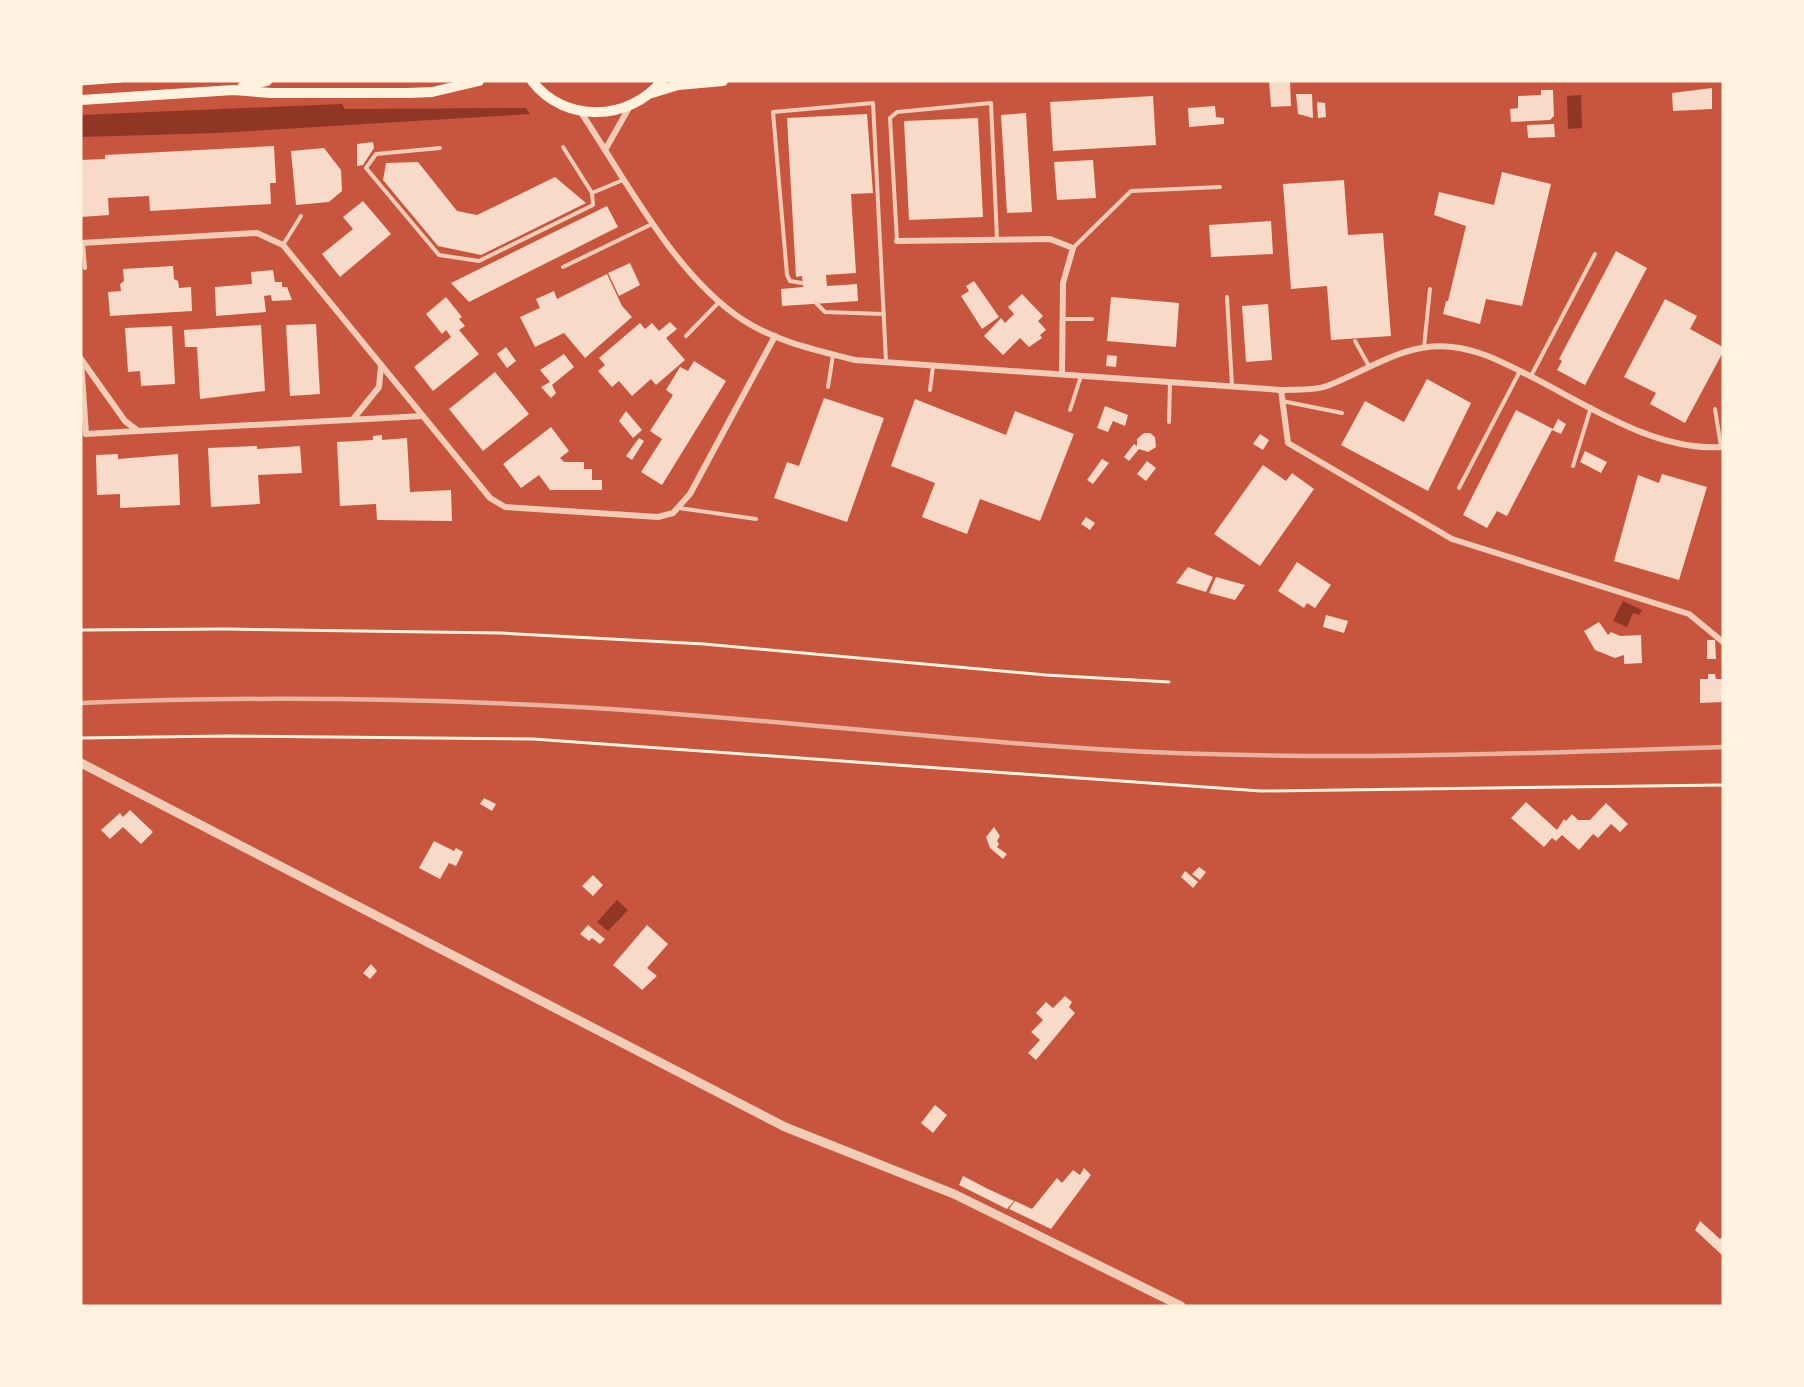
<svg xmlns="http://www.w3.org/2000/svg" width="1804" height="1387" font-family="'DM Sans',sans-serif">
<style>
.water{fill:#8f3625}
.building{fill:#f7dbc8}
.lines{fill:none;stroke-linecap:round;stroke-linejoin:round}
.path{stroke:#fff3e0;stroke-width:3}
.service{stroke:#f1ccb7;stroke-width:4}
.minor{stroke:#f1ccb7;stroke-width:6}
.tertiary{stroke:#f1ccb7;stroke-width:9}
.primary{stroke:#fff3e0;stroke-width:10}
.rail{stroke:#e9b49f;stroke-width:4.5}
</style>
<rect width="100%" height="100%" fill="#c8553d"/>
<g class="water">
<path d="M 1581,95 L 1582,128 L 1568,129 L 1567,96 Z"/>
<path d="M 342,104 L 345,109 L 526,108 L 530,114 L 217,133 L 81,137 L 81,115 Z"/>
<path d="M 1623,601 L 1642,610 L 1639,615 L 1633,613 L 1627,627 L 1613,621 Z"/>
<path d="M 617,900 L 628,910 L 608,931 L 597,922 Z"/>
</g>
<g class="building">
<path d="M 1269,81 L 1290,81 L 1291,106 L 1271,107 Z"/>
<path d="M 1712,88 L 1712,109 L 1673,111 L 1672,93 Z"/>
<path d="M 1541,90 L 1553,90 L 1554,116 L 1550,120 L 1511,122 L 1510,109 L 1518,108 L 1518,96 L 1541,95 Z"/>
<path d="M 1296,94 L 1312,94 L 1313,118 L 1298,114 Z"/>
<path d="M 1153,96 L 1156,145 L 1053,151 L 1050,102 Z"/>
<path d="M 1317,102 L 1325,103 L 1326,117 L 1318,118 Z"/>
<path d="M 1215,106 L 1216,117 L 1224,118 L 1224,124 L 1189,127 L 1188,108 Z"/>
<path d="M 1026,113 L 1032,212 L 1007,213 L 1001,115 Z"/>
<path d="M 867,114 L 873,193 L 851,194 L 856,273 L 826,275 L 827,286 L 857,284 L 858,301 L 782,306 L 781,289 L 803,287 L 802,276 L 796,277 L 787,118 Z"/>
<path d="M 978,118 L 983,217 L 909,220 L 904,121 Z"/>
<path d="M 1554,124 L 1555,137 L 1528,138 L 1527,125 Z"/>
<path d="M 373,142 L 374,148 L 363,165 L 357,166 L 357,144 Z"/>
<path d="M 274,146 L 276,183 L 270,183 L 271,204 L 150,211 L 149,196 L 108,198 L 109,215 L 81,217 L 81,160 L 105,159 L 105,155 Z"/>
<path d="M 324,148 L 341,170 L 342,191 L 329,202 L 296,205 L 291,151 Z"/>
<path d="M 1093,160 L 1096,198 L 1057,200 L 1054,162 Z"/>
<path d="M 418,162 L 457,211 L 477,215 L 555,177 L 586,203 L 481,255 L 438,246 L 383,180 L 386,163 Z"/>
<path d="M 1502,172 L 1551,184 L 1522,306 L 1486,299 L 1480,324 L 1443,314 L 1446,301 L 1448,301 L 1466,226 L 1434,215 L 1439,192 L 1494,205 Z"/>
<path d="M 1344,180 L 1348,235 L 1383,233 L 1391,336 L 1331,340 L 1327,286 L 1291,289 L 1283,184 Z"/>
<path d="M 363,201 L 391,234 L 340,277 L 322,254 L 353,229 L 343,217 Z"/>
<path d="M 607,206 L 618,227 L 469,302 L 451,283 Z"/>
<path d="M 1271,221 L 1273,254 L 1211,257 L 1209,225 Z"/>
<path d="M 1616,251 L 1647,268 L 1585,385 L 1557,370 L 1562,361 L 1559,359 Z"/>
<path d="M 630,263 L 640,285 L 619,296 L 608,273 Z"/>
<path d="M 173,266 L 174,279 L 178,281 L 179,288 L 191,287 L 192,311 L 110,316 L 108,292 L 121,291 L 120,284 L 124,281 L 123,269 Z"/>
<path d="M 273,270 L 275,282 L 282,282 L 282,287 L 287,287 L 292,300 L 272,301 L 271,295 L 264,296 L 266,312 L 216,316 L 215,287 L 252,284 L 251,272 Z"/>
<path d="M 607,274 L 622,306 L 632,317 L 585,358 L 564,333 L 535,347 L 520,317 L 540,308 L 536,299 L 554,291 L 557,299 Z"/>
<path d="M 974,281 L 999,317 L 982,329 L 961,296 L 969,291 L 966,286 Z"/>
<path d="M 1022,294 L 1043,316 L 1038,321 L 1046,330 L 1040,335 L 1042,338 L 1029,347 L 1020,338 L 1003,355 L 984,336 L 1001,318 L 1005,323 L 1014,314 L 1008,307 Z"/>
<path d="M 446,297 L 462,317 L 459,319 L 465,326 L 459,330 L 479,354 L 433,391 L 414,367 L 451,337 L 446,330 L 442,334 L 426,314 Z"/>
<path d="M 1111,297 L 1179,303 L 1176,347 L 1107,341 Z"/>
<path d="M 1665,299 L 1697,316 L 1690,329 L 1723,347 L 1723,352 L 1685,423 L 1650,404 L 1656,393 L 1624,377 Z"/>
<path d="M 1268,304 L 1272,360 L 1246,362 L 1242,306 Z"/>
<path d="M 670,322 L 677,329 L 666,338 L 685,360 L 656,385 L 651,379 L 632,396 L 619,381 L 612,387 L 598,371 L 605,365 L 599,358 L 640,323 L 645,329 L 652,323 L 659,331 Z"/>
<path d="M 316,324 L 320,394 L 290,396 L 286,325 Z"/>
<path d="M 261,325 L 265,391 L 200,399 L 197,347 L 185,347 L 184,330 Z"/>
<path d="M 172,326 L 175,384 L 141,386 L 140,371 L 128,372 L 125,328 Z"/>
<path d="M 506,347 L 516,361 L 507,368 L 497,354 Z"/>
<path d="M 564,354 L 574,367 L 552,385 L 556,393 L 551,398 L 541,387 L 550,382 L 540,370 Z"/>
<path d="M 1107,355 L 1117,356 L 1116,367 L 1106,366 Z"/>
<path d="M 694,361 L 726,381 L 662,485 L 641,472 L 662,439 L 650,431 L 673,395 L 666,390 L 680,367 L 688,371 Z"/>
<path d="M 495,372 L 529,414 L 483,451 L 449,409 Z"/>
<path d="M 1427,379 L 1471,403 L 1428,491 L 1341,445 L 1365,401 L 1404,422 Z"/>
<path d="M 824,398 L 884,418 L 847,522 L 774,498 L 787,462 L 799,466 Z"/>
<path d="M 915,399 L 1006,435 L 1015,411 L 1074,434 L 1040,521 L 980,499 L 967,534 L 922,517 L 935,483 L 891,466 Z"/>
<path d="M 1105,406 L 1128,415 L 1125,426 L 1113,421 L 1108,432 L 1097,428 Z"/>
<path d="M 1516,410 L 1553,429 L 1558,419 L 1566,424 L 1561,434 L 1552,430 L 1507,516 L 1497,511 L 1487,528 L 1463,515 Z"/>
<path d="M 626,411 L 642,430 L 633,438 L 619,421 Z"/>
<path d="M 551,427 L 569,451 L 560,458 L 564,462 L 584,462 L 584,469 L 592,469 L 592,480 L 602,480 L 602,490 L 550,490 L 539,475 L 521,488 L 503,464 Z"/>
<path d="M 1144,433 L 1150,433 L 1155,437 L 1156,447 L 1148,452 L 1139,449 L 1129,461 L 1124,457 L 1134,444 L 1137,446 L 1137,439 Z"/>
<path d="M 1260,434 L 1269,440 L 1263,450 L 1253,444 Z"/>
<path d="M 382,435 L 382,440 L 407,438 L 410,492 L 451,490 L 452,521 L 377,520 L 376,504 L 340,506 L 337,442 L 373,440 L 373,436 Z"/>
<path d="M 639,438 L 644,441 L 632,460 L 626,456 Z"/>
<path d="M 257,446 L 257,449 L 300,446 L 302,473 L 258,475 L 260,504 L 211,507 L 208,448 Z"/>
<path d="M 1585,451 L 1607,462 L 1601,473 L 1580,462 Z"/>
<path d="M 118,454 L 118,459 L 178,454 L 180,505 L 120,508 L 120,494 L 97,495 L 96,455 Z"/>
<path d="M 1102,459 L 1109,463 L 1093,484 L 1087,480 Z"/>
<path d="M 1147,461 L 1156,468 L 1146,481 L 1137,474 Z"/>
<path d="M 1263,465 L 1286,481 L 1292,473 L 1314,489 L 1260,566 L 1214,534 Z"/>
<path d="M 1662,474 L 1707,487 L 1679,580 L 1614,561 L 1638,475 L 1659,483 Z"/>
<path d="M 1086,517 L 1095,523 L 1090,530 L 1081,524 Z"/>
<path d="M 1297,562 L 1331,585 L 1315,608 L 1307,603 L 1304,608 L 1278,591 Z"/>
<path d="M 1188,567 L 1213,577 L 1206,592 L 1176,583 Z"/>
<path d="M 1216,577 L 1245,585 L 1235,600 L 1209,593 Z"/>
<path d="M 1326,615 L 1348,621 L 1344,633 L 1323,627 Z"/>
<path d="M 1599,622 L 1608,635 L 1611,632 L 1620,636 L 1641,635 L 1642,663 L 1624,664 L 1624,655 L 1615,658 L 1595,650 L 1584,631 Z"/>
<path d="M 1707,640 L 1715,640 L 1716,659 L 1707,659 Z"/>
<path d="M 1708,674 L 1715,674 L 1716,679 L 1723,679 L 1723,702 L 1700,703 L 1700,679 L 1708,679 Z"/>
<path d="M 484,798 L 496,804 L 492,811 L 480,804 Z"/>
<path d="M 1526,802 L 1557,830 L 1564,819 L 1566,821 L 1572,814 L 1578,820 L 1590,820 L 1606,803 L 1628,824 L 1620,832 L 1611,824 L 1598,838 L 1593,834 L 1579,850 L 1562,835 L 1556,841 L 1552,838 L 1544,847 L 1511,818 Z"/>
<path d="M 130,810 L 153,832 L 141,844 L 123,827 L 110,839 L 101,830 L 120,813 L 123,817 Z"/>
<path d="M 994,827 L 1000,836 L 997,841 L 999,844 L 997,847 L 1007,854 L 1003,859 L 990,848 L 986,837 Z"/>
<path d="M 434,841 L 454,851 L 456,848 L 463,852 L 456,866 L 449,863 L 440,879 L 419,868 Z"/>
<path d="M 1199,867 L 1206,872 L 1200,880 L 1192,874 Z"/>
<path d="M 1185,871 L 1198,882 L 1193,888 L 1181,877 Z"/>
<path d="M 593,875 L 603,885 L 593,896 L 582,886 Z"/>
<path d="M 588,925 L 605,939 L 600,944 L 592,938 L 589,941 L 580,934 Z"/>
<path d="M 647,925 L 668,944 L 647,968 L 657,976 L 642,990 L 613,965 Z"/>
<path d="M 371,964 L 377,971 L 370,979 L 363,973 Z"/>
<path d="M 1065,996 L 1072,1002 L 1069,1007 L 1075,1013 L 1036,1060 L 1028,1053 L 1040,1040 L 1031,1032 L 1043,1020 L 1036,1013 L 1046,1002 L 1053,1008 Z"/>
<path d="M 935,1105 L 947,1115 L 933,1133 L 921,1123 Z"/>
<path d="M 1084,1168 L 1091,1175 L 1051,1229 L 1009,1209 L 1015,1201 L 1032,1209 L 1057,1178 L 1062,1183 L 1073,1170 L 1080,1175 Z"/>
<path d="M 963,1176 L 988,1189 L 1014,1201 L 1007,1209 L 959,1185 Z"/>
<path d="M 1700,1221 L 1720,1239 L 1723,1236 L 1723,1256 L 1695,1230 Z"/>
</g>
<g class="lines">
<g class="path">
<path d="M 81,84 L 121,81"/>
<path d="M 81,630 L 226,629 L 501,633 L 704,644 L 1046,675 L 1169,682"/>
<path d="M 81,738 L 226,736 L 533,739 L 1261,791 L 1723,785"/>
</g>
<g class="service">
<path d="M 563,147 L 592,193 L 623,180"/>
<path d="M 440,148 L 376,154 L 366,168 L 439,255 L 479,261 L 593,205 L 592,193"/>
<path d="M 897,241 L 890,118 L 897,112 L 991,103 L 997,239"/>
<path d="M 83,243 L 85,268"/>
<path d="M 283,245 L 301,216"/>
<path d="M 1073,248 L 1131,191 L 1220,187"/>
<path d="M 563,267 L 652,224"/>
<path d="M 802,283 L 790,281 L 787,275 L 773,112 L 873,103 L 886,361"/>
<path d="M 1227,297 L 1232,386"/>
<path d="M 816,303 L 825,312 L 884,314"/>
<path d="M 1063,319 L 1092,319"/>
<path d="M 686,336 L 720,301"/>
<path d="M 1355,341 L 1369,366"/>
<path d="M 1424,347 L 1430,289"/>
<path d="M 1531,376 L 1595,254"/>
<path d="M 828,387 L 833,355"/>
<path d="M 930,390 L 933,366"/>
<path d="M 1282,401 L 1342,413"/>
<path d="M 1715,409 L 1721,447"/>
<path d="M 1070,410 L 1081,376"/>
<path d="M 1169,422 L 1170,382"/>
<path d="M 1573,466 L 1591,407"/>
<path d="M 1459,488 L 1520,371"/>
<path d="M 679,508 L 756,519"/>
</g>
<g class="minor">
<path d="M 580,111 C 625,178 674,275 743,320 C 777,342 816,350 855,360 L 1281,390 C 1295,389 1314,391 1327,386 C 1367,371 1406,341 1452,347 C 1479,350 1500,361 1524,373 C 1585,403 1653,452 1723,447"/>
<path d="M 605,150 L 630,106"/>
<path d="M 897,241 L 1050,239 L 1073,248 L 1063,283 L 1062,374"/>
<path d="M 81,243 L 257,233 L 283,245 L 490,498 L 505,507 L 658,517 L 673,513 L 690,494 L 775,336"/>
<path d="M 81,359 L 125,421 L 138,431 L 423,416"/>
<path d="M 81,360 L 86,434 L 137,431"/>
<path d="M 1281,390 L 1288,443 L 1452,539 L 1689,614 L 1723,642"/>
<path d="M 354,418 L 379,387 L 381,365"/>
</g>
<path class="tertiary" d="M 81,763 L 785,1127 L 954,1194 L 1181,1306"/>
<g class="primary">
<path d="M 532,81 C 565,124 629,121 662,81"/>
<path d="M 242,87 L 267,81"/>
<path d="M 652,93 L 678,85 L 723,81"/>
<path d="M 81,100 L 233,90 L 271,93 L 408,93 L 432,92 L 479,81"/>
</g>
<path class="rail" d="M 81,703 C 246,696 411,698 576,707 C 750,717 922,738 1095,749 C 1305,762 1514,754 1723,747"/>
</g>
<rect width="1804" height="1387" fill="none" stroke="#fff3e0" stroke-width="165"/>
</svg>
